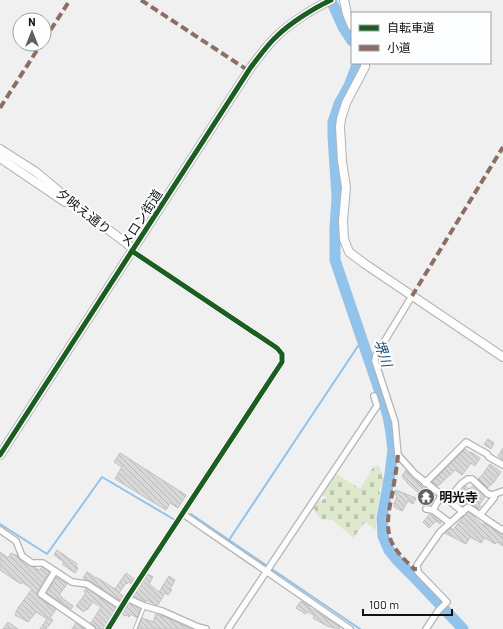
<svg xmlns="http://www.w3.org/2000/svg" width="503" height="629" font-family="Barlow,'Noto Sans JP',sans-serif">
<style>
.cemetery{fill:url(#cemetery-stones)}
.lines{fill:none;stroke-linecap:round;stroke-linejoin:round}
.stream{stroke:#92c3eb;stroke-width:2}
.river{stroke:#92c3eb;stroke-width:11}
.building{fill:url(#building-back-hatch);stroke:#c1c1c2}
.lane-casing{stroke:#b3b3b4;stroke-width:4.5}
.street-casing{stroke:#b3b3b4;stroke-width:8}
.secondary-casing{stroke:#b3b3b4;stroke-width:10}
.lane{stroke:#fdfdfd;stroke-width:2.5}
.street{stroke:#fdfdfd;stroke-width:5.5}
.secondary{stroke:#fdfdfd;stroke-width:8}
.quiet{stroke:#8d6e63;stroke-width:4;stroke-dasharray:8 4;stroke-linecap:butt}
.cycleway-casing{stroke:#fcfdff;stroke-width:8}
.cycleway{stroke:#1b5e20;stroke-width:5}
.labels{text-anchor:middle;stroke-width:4;stroke-linejoin:round;paint-order:stroke}
.street-label{font-size:13px;fill:#121213;stroke:#fcfdff}
.poi-label{font-size:13px;font-weight:bold;fill:#121213;stroke:#fcfdff;text-anchor:start}
.water-label{font-size:14px;font-style:italic;fill:#1b4f74;stroke:#fcfdff}
</style>
<defs>
<pattern id="cemetery-stones" width="16" height="16" patternUnits="userSpaceOnUse"><rect width="16" height="16" fill="#dee8cd"/><path d="M2 7V4a2 2 0 0 1 4 0v3zM10 15v-3a2 2 0 0 1 4 0v3z" fill="#bdc6af"/></pattern>
<pattern id="building-back-hatch" width="6" height="6" patternUnits="userSpaceOnUse"><rect width="6" height="6" fill="#d8d8d9"/><path d="M-1 5l2 2M0 0l6 6M5-1l2 2" fill="none" stroke="#b8b8b9"/></pattern>
</defs>
<rect width="100%" height="100%" fill="#f0f0f1"/>
<path class="cemetery" d="M 375,466 L 379,466 L 384,480 L 379,491 L 380,493 L 376,516 L 376,530 L 365,522 L 353,538 L 333,520 L 320,519 L 313,507 L 315,503 L 327,498 L 320,494 L 335,473 L 360,489 L 372,469 Z"/>
<g class="lines">
<g class="stream">
<path d="M 191,514 L 229,540"/>
<path d="M 0,524 L 47,554 L 102,477 L 175,520 L 176,519"/>
<path d="M 187,625 L 195,629"/>
<path d="M 360,629 L 229,540 L 362,340"/>
</g>
<g class="river">
<path d="M 331,0 L 343,27 L 352,41"/>
<path d="M 357,63 L 357,65 L 349,86 L 339,104 L 333,122 L 333,137 L 337,197 L 335,229 L 335,260 L 388,416 L 391,433 L 393,450 L 390,474 L 382,518 L 383,536 L 389,550 L 397,560 L 413,576 L 463,629"/>
</g>
</g>
<g class="building">
<path d="M 488,439 L 494,443 L 491,449 L 484,444 Z"/>
<path d="M 503,448 L 503,460 L 498,456 Z"/>
<path d="M 465,449 L 470,453 L 471,452 L 480,458 L 475,466 L 471,463 L 462,475 L 455,470 L 438,486 L 432,482 Z"/>
<path d="M 120,453 L 186,495 L 178,508 L 170,503 L 166,510 L 115,479 L 122,467 L 114,462 Z"/>
<path d="M 490,464 L 501,472 L 494,482 L 487,488 L 478,479 L 484,473 L 484,472 Z"/>
<path d="M 406,470 L 422,486 L 433,494 L 434,495 L 434,496 L 435,498 L 432,504 L 407,483 L 407,482 L 403,478 L 403,477 L 402,476 Z"/>
<path d="M 465,486 L 469,489 L 473,486 L 485,497 L 479,505 L 481,506 L 478,509 L 469,503 L 466,503 L 463,506 L 455,500 L 457,497 L 456,497 Z"/>
<path d="M 396,490 L 416,498 L 413,504 L 408,501 L 402,511 L 394,507 L 394,504 L 397,496 L 394,494 Z"/>
<path d="M 468,512 L 475,517 L 474,517 L 483,525 L 484,523 L 503,535 L 503,546 L 497,542 L 495,544 L 485,538 L 481,543 L 470,537 L 466,544 L 445,533 L 451,528 L 453,530 L 463,517 Z"/>
<path d="M 430,514 L 441,522 L 440,524 L 436,521 L 429,528 L 423,522 Z"/>
<path d="M 57,550 L 77,564 L 76,566 L 78,568 L 75,573 L 62,564 L 64,562 L 54,555 Z"/>
<path d="M 0,552 L 8,558 L 11,553 L 18,556 L 20,559 L 30,566 L 34,567 L 39,570 L 42,567 L 49,572 L 37,593 L 39,598 L 56,609 L 50,618 L 53,620 L 46,629 L 40,629 L 47,619 L 36,612 L 28,622 L 15,615 L 18,608 L 32,589 L 22,582 L 21,584 L 0,570 Z"/>
<path d="M 87,572 L 96,578 L 96,577 L 115,589 L 126,573 L 134,579 L 131,584 L 129,582 L 127,584 L 126,583 L 119,593 L 123,596 L 120,601 L 89,580 L 83,578 Z"/>
<path d="M 148,574 L 153,577 L 149,584 L 159,592 L 169,576 L 175,580 L 170,589 L 172,590 L 168,595 L 165,593 L 158,605 L 154,604 L 146,600 L 146,602 L 133,596 Z"/>
<path d="M 56,577 L 67,584 L 59,595 L 62,597 L 62,598 L 73,606 L 71,609 L 47,593 Z"/>
<path d="M 86,588 L 116,608 L 104,629 L 96,629 L 95,626 L 91,623 L 101,607 L 93,602 L 87,610 L 86,609 L 84,612 L 76,606 L 86,593 L 84,592 Z"/>
<path d="M 301,601 L 310,607 L 309,608 L 317,612 L 340,627 L 339,629 L 327,626 L 313,618 L 314,615 L 307,612 L 305,614 L 296,608 Z"/>
<path d="M 129,603 L 140,609 L 137,618 L 131,614 L 129,617 L 126,615 L 125,616 L 122,614 Z"/>
<path d="M 156,614 L 168,618 L 191,629 L 138,629 L 142,618 L 153,622 Z"/>
<path d="M 8,622 L 18,629 L 3,629 Z"/>
<path d="M 76,623 L 84,629 L 72,629 Z"/>
</g>
<g class="lines">
<g class="lane-casing">
<path id="lane" d="M 135,629 L 144,607"/>
</g>
<g class="street-casing">
<g id="street">
<path d="M 412,296 L 376,355 L 375,361 L 395,422 L 398,455 L 415,474 L 448,500 L 461,484 L 468,479 L 472,479 L 488,494 L 492,495 L 503,491"/>
<path d="M 425,483 L 466,442 L 487,454 L 489,457 L 503,465"/>
<path d="M 448,500 L 463,512"/>
<path d="M 426,509 L 433,510 L 450,523"/>
<path d="M 433,510 L 441,496"/>
<path d="M 183,514 L 350,629"/>
<path d="M 480,515 L 494,498 L 495,494"/>
<path d="M 0,530 L 16,541 L 22,556 L 32,563 L 43,563 L 72,582 L 87,584 L 122,607"/>
<path d="M 55,571 L 41,594 L 92,629"/>
<path d="M 127,598 L 144,606 L 162,611 L 198,627 L 206,629"/>
<path d="M 108,629 L 127,598 L 282,362 L 282,354 L 277,348 L 132,251"/>
<path d="M 228,629 L 377,406 L 374,396"/>
<path d="M 426,629 L 438,611 L 447,602 L 418,572 L 417,565 L 440,532 L 468,507 L 502,530 L 503,529"/>
</g>
</g>
<g class="secondary-casing">
<g id="secondary">
<path d="M 344,0 L 347,14 L 352,26"/>
<path d="M 365,63 L 365,67 L 346,103 L 341,119 L 340,127 L 342,161 L 346,187 L 343,221 L 344,239 L 349,252 L 365,264 L 503,357"/>
<path d="M 0,149 L 36,172 L 79,208 L 125,242 L 133,249"/>
<path d="M 0,158 L 65,202"/>
<path d="M 0,455 L 251,67 C 259,57 267,45 277,36 C 290,23 314,8 331,0"/>
</g>
</g>
<use href="#lane" class="lane"/>
<use href="#street" class="street"/>
<use href="#secondary" class="secondary"/>
<g class="quiet">
<path d="M 141,0 L 249,71"/>
<path d="M 44,40 L 70,0"/>
<path d="M 0,108 L 41,44"/>
<path d="M 412,296 L 503,147"/>
<path d="M 398,455 C 397,466 395,478 393,489 C 390,507 384,526 392,543 C 397,553 406,561 414,569 L 417,569"/>
</g>
<g class="cycleway-casing">
<g id="cycleway">
<path d="M 0,455 L 251,67 C 259,57 267,45 277,36 C 290,23 314,8 331,0"/>
<path d="M 108,629 L 127,598 L 282,362 L 282,354 L 277,348 L 132,251"/>
</g>
</g>
<use href="#cycleway" class="cycleway"/>
</g>
<defs>
<g id="temple-disc" transform="scale(0.9)"><circle r="9.5" fill="#606061" stroke="#fcfdff"/><path d="M0-6L5-2H3V0L6.5 2.5H4V6H1.5V3h-3V6H-4V2.5H-6.5L-3 0V-2H-5Z" fill="#fff"/></g>
</defs>
<g fill-rule="evenodd">
<use href="#temple-disc" x="426" y="497"/>
</g>
<g class="labels">
<g class="street-label">
<text transform="translate(84 211) rotate(38)" y="5">夕映え通り</text>
<text transform="translate(141 218) rotate(-57)" y="5">メロン街道</text>
</g>
<g class="poi-label">
<text x="439" y="502">明光寺</text>
</g>
<g class="water-label">
<text transform="translate(383 353) rotate(71)" y="5">堺川</text>
</g>
</g>
<rect x="351" y="12" width="140" height="52" fill="#fcfdff" stroke="#9e9fa1"/>
<rect x="359" y="25" width="20" height="6" fill="#1b5e20" stroke="#9e9fa1"/>
<text x="387" y="32" font-size="12" fill="#121213">自転車道</text>
<rect x="359" y="45" width="20" height="6" fill="#8d6e63" stroke="#9e9fa1"/>
<text x="387" y="52" font-size="12" fill="#121213">小道</text>
<g transform="translate(32 32)"><circle r="19" fill="#fcfdff" stroke="#9e9fa1"/>
<path d="M0-3L7 15L0 10L-7 15Z" fill="#606061"/>
<text y="-6" font-size="11" font-weight="bold" text-anchor="middle" fill="#121213">N</text>
</g>
<path d="M363 609v6h89v-6" fill="none" stroke="#121213" stroke-width="2"/>
<text x="369" y="609" font-size="12" fill="#121213" stroke="#fcfdff" stroke-width="3" paint-order="stroke">100 m</text>
</svg>
